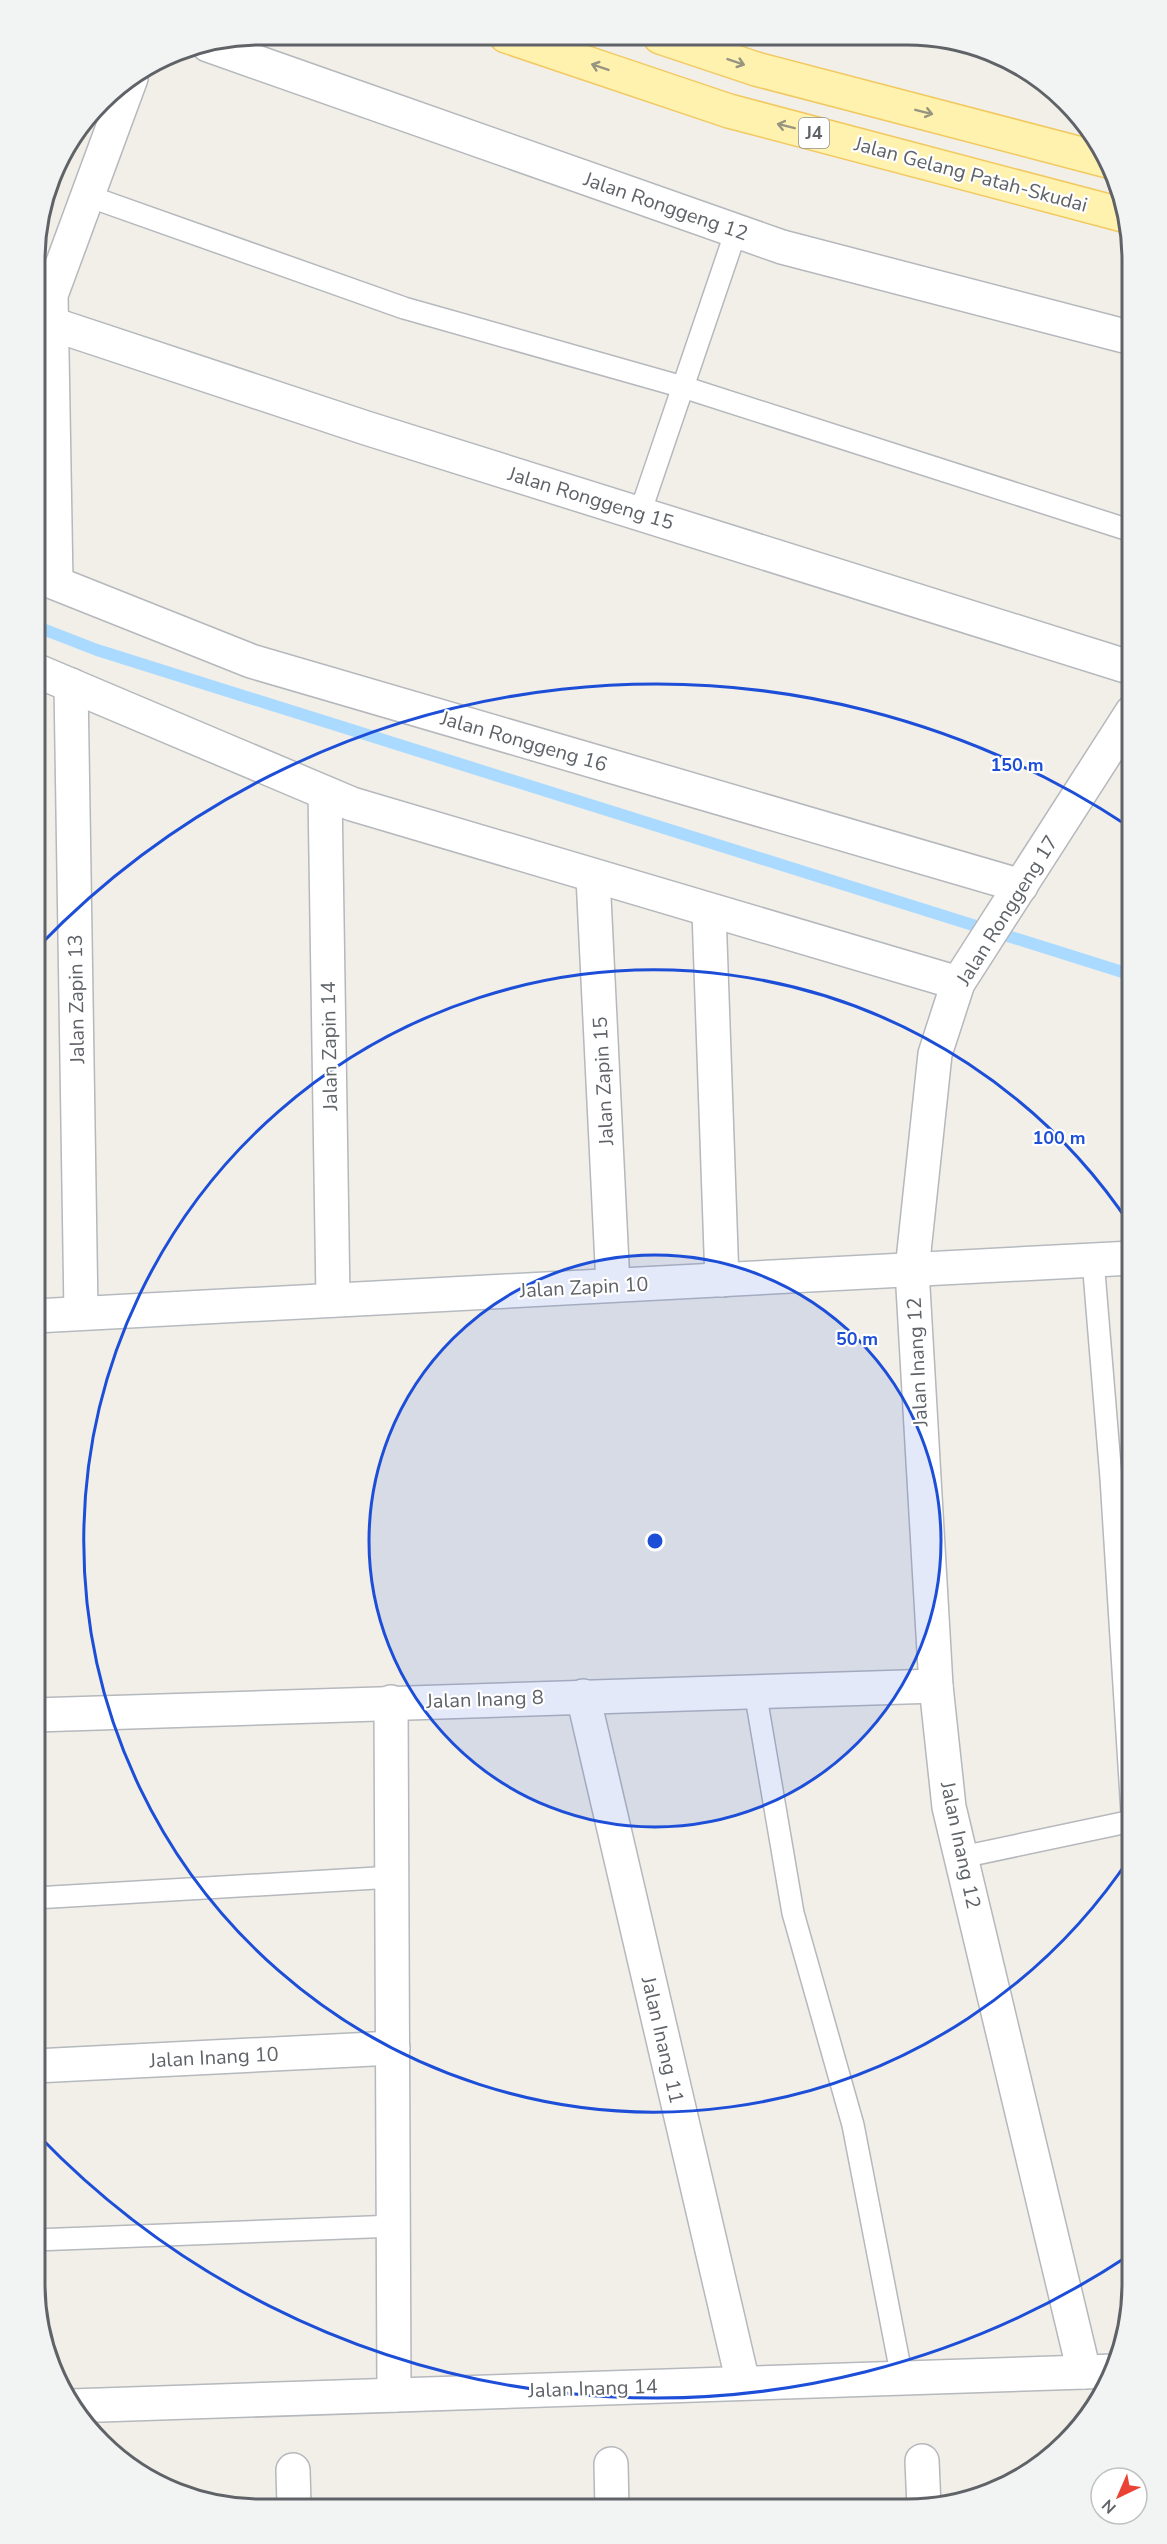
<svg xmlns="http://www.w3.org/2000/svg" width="1167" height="2544" font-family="'Nunito Sans',sans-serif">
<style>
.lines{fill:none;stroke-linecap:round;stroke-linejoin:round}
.stream{stroke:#aadaff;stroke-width:12}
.lane-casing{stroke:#b5b8bc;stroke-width:24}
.street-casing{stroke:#b5b8bc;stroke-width:36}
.secondary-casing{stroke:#b6babf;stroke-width:36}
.primary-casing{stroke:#f2c960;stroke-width:36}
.lane{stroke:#fff;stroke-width:21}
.street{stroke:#fff;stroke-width:33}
.secondary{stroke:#fff;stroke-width:33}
.primary{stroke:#fff2af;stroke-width:33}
.oneway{stroke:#979581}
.ring{fill:none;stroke:#1d4ed8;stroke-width:3}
.labels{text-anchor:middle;stroke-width:4.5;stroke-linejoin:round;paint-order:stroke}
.shield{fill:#fff;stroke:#8f9295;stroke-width:1.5}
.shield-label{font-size:18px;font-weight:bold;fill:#5f6368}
.street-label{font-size:20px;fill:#5f6368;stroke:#fff}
.rim{fill:none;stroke:#5f6368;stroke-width:3}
.centre{fill:#1d4ed8;stroke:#fff;stroke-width:3}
.ring-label{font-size:18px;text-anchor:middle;font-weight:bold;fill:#1d4ed8;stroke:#fff;stroke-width:4.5;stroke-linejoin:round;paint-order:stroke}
</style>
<rect width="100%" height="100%" fill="#f1efe8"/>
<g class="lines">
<path class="stream" d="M 35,626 L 97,650 L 1132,975"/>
<g class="lane-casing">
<g id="lane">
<path d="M 88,196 L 404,308 L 683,387 L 1132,531"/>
<path d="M 640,513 L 736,231"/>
<path d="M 1093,1260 L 1111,1478 L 1132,1813"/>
<path d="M 755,1691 L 793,1913 L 853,2125 L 902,2378"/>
<path d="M 962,1857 L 1132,1821"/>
<path d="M 35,1898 L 393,1877"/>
<path d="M 35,2240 L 395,2226"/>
</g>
</g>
<g class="street-casing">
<g id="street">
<path d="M 208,45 L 782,247 L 1132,338"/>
<path d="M 52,324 L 366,428 L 1132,668"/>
<path d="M 35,575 L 251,661 L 1021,886"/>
<path d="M 56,583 L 51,295 L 131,78"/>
<path d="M 35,670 L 352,804 L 958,983"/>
<path d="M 71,685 L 81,1313"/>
<path d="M 325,793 L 333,1300"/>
<path d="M 593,877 L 613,1285"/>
<path d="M 709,912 L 722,1280"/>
<path d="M 583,1696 L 743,2383"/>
<path d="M 391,1702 L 394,2395"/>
<path d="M 35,1715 L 936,1686"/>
<path d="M 35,2066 L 393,2048"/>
<path d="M 1084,2372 L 949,1807 L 936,1686 L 912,1270 L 935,1054 L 958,983 L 1132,712"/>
<path d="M 71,2406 L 1115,2371"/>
<path d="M 922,2461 L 924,2507"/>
<path d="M 611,2464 L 612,2508"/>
<path d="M 293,2470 L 294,2506"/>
</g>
</g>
<g class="secondary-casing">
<path id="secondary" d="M 35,1316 L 1132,1258"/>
</g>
<g class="primary-casing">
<g id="primary">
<path d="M 506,36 L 729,111 L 1127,216"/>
<path d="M 660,37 L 756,69 L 1108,161"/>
</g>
</g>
<use href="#lane" class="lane"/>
<use href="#street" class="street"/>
<use href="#secondary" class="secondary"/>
<use href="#primary" class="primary"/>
</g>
<defs><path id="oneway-shaft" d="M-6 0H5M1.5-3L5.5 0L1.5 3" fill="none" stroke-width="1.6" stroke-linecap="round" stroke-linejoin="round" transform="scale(1.5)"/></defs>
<g class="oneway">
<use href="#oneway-shaft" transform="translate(736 62) rotate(19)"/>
<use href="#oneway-shaft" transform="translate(600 67) rotate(-161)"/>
<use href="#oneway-shaft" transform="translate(924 112) rotate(14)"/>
<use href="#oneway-shaft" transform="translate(786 126) rotate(-166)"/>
</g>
<circle cx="655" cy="1541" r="286" fill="#1d4ed8" fill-opacity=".12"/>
<g class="ring">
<circle cx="655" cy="1541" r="286"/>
<path d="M1131 1856A571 571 0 1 1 1131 1226"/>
<path d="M1128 2256A857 857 0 0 1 39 2136M39 946A857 857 0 0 1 1128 826"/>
</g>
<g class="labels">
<rect class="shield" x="799" y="118" width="30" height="30" rx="4.5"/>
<g class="shield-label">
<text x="814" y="139">J4</text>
</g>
<g class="street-label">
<text transform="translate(971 174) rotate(15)" y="7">Jalan Gelang Patah-Skudai</text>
<text transform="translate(666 206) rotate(19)" y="7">Jalan Ronggeng 12</text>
<text transform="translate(591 498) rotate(17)" y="7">Jalan Ronggeng 15</text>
<text transform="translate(524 741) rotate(16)" y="7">Jalan Ronggeng 16</text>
<text transform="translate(1007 910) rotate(-58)" y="7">Jalan Ronggeng 17</text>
<text transform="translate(76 999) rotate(-91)" y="7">Jalan Zapin 13</text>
<text transform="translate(329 1046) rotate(-91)" y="7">Jalan Zapin 14</text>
<text transform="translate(603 1081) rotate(-93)" y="7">Jalan Zapin 15</text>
<text transform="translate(584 1287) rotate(-3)" y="7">Jalan Zapin 10</text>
<text transform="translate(917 1362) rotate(-93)" y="7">Jalan Inang 12</text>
<text transform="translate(485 1699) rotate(-2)" y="7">Jalan Inang 8</text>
<text transform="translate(961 1845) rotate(78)" y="7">Jalan Inang 12</text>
<text transform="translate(663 2040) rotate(77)" y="7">Jalan Inang 11</text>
<text transform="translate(214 2057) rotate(-3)" y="7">Jalan Inang 10</text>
<text transform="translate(593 2388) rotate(-2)" y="7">Jalan Inang 14</text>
</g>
</g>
<path d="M0 0H1167V2544H0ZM260 45H907A215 215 0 0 1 1122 260V2284A215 215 0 0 1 907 2499H260A215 215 0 0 1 45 2284V260A215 215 0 0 1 260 45Z" fill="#f2f3f3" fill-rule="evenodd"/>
<path class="rim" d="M260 45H907A215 215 0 0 1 1122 260V2284A215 215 0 0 1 907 2499H260A215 215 0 0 1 45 2284V260A215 215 0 0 1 260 45Z"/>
<circle cx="655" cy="1541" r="9" class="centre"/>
<g class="ring-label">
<text x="1017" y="771">150 m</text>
<text x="1059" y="1144">100 m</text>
<text x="857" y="1345">50 m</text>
</g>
<g transform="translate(1119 2496) rotate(224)"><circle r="28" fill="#ffffff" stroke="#bfc1c3" stroke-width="1.5"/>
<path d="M0-4.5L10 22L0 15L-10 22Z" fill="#ea4335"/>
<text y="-9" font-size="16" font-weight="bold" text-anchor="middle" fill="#5f6368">N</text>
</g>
</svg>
